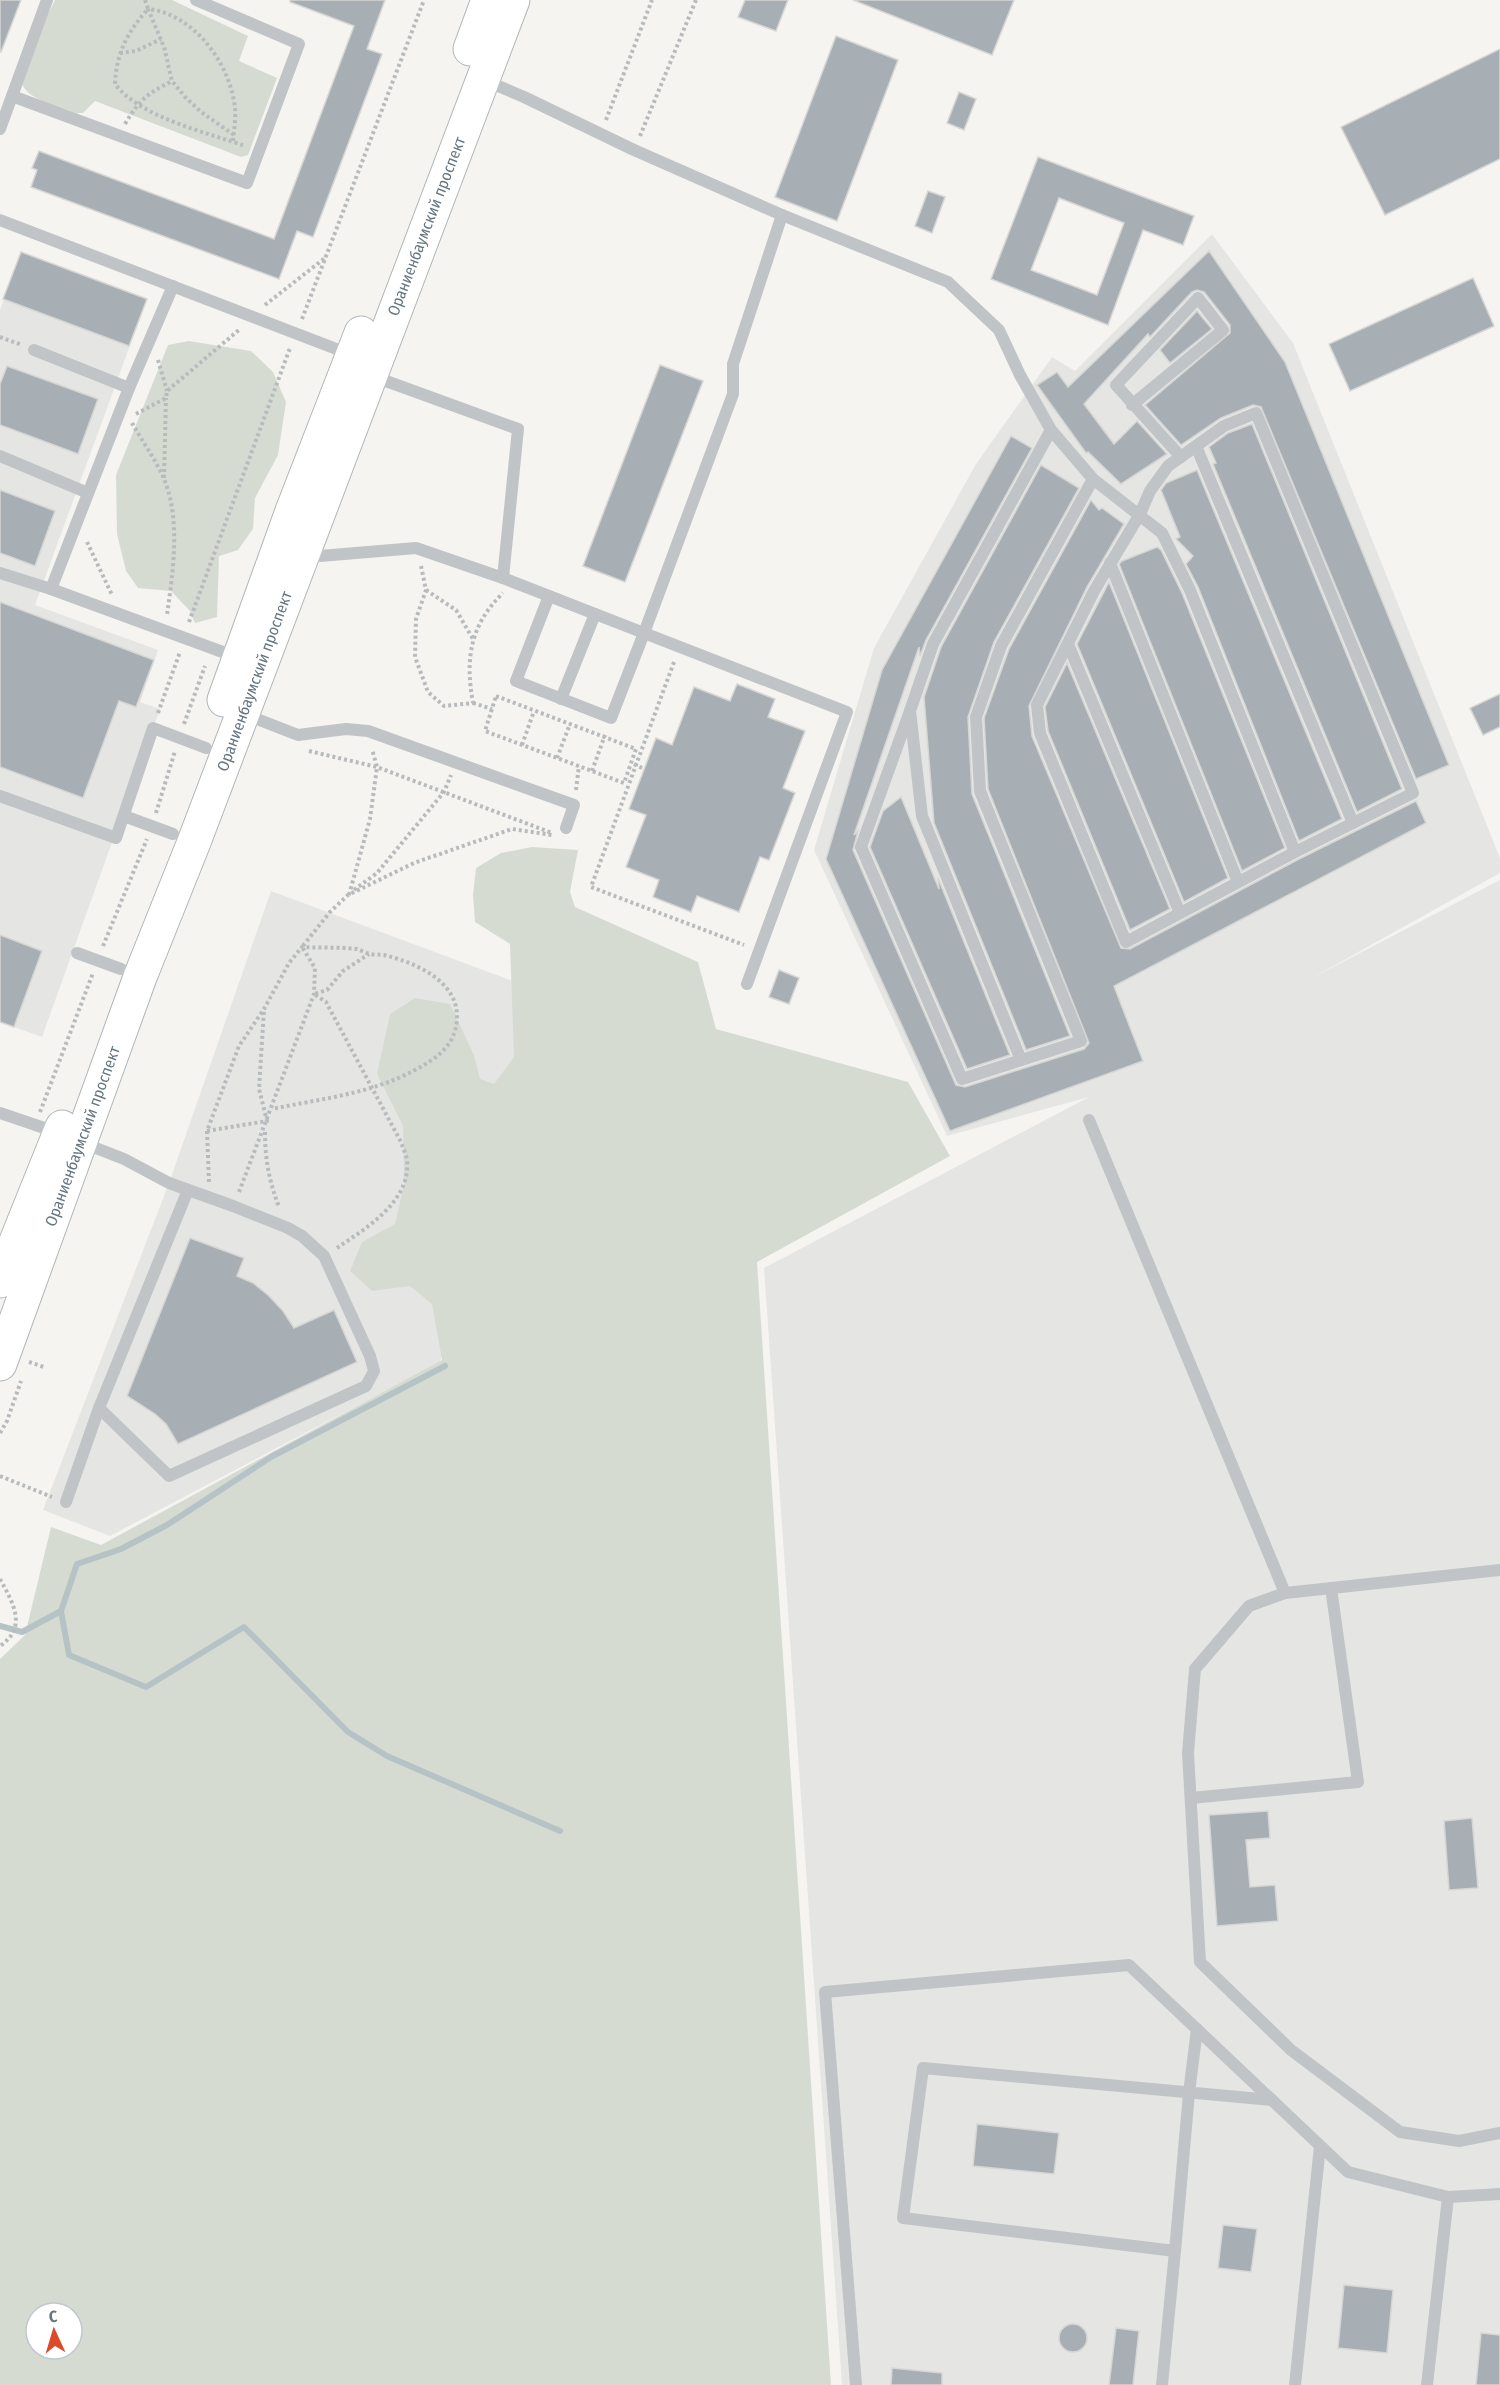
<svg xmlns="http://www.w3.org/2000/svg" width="1500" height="2385" font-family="'Fira Sans Condensed',sans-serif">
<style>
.built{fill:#e5e6e4}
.green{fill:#d6dbd2;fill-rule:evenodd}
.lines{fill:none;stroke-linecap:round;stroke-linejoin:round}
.stream{stroke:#b6c3c6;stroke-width:6}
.building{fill:#a7afb4;stroke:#d6d6d4;stroke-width:1.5;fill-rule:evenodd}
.secondary-casing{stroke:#b0b6ba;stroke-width:35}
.path{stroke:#b8bbbd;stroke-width:4;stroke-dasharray:3 3;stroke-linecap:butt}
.lane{stroke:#c0c4c7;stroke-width:12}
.secondary{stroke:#fff;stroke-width:33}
.labels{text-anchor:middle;stroke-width:6;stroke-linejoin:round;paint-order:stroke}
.street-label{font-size:16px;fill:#657681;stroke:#fff}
</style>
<rect width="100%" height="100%" fill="#f5f4f1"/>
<g class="built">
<path d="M 1212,234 L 1293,343 L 1500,858 L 1500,873 L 1312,978 L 1500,880 L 1500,2385 L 842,2385 L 764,1268 L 1089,1097 L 947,1136 L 814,850 L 874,648 L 976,464 L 1052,357 L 1075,371 Z"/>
<path d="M 21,252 L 147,299 L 35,605 L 158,650 L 140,702 L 160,709 L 42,1037 L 0,1022 L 0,310 Z"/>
<path d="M 271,891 L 545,993 L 440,1362 L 110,1536 L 43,1510 L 169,1183 Z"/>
</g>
<g class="green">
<path d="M 55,0 L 172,0 L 248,36 L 239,61 L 277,78 L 248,155 L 241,157 L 95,101 L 83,113 L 76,113 C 60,106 29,101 22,84 L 48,14 Z"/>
<path d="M 189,341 L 251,351 L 273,372 L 286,402 L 278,455 L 255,498 L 253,529 L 238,550 L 219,556 L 217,617 L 195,623 L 190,611 L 171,591 L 138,588 L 126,571 L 117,534 L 116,475 L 168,345 Z"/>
<path d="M 532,847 L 578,850 L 570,892 L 575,907 L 698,962 L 716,1029 L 908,1082 L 950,1156 L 757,1262 L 831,2385 L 0,2385 L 0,1659 L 25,1635 L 51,1527 L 101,1545 L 442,1360 L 432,1304 L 410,1286 L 372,1291 L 350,1271 L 362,1242 L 395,1224 L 404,1184 L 403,1126 L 377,1074 L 390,1014 L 415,998 L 450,1004 L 474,1055 L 480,1079 L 494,1084 L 514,1057 L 510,944 L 475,922 L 473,895 L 476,868 L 501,853 ZM 36,2313 L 72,2313 L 72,2349 L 36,2349 Z"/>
</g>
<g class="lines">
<g class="stream">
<path d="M 445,1366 L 271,1457 L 167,1525 L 121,1549 L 77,1564 L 61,1611 L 69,1655 L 146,1687 L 244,1627 L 348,1732 L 387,1756 L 560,1831"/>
<path d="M 0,1626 L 22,1632 L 61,1611"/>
</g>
</g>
<g class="building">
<path d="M 0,0 L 21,0 L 1,52 L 0,52 Z"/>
<path d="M 290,0 L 385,0 L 367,49 L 382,54 L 313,237 L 297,231 L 279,279 L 31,187 L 37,170 L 32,168 L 39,151 L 274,239 L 354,26 L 290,2 Z"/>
<path d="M 745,0 L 788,0 L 776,31 L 738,17 Z"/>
<path d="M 853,0 L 1014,0 L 992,55 Z"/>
<path d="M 836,36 L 898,60 L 837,221 L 775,197 Z"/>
<path d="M 1500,49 L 1500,159 L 1385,215 L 1341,127 Z"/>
<path d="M 959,92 L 976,99 L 964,130 L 947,123 Z"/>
<path d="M 1038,157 L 1194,216 L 1183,245 L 1143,230 L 1108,325 L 991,279 ZM 1059,198 L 1124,223 L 1097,295 L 1031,270 Z"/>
<path d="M 928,191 L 945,197 L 932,233 L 915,226 Z"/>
<path d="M 1209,251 L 1285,362 L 1449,765 L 1416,779 L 1261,407 L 1253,405 L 1221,418 L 1181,445 L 1145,405 L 1230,333 L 1230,325 L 1204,292 L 1197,290 L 1192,292 L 1150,337 L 1148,334 L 1084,404 L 1114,444 L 1137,421 L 1167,454 L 1121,484 L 1088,452 L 1086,453 L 1037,385 L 1057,372 L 1068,387 Z"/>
<path d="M 21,252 L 147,299 L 129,346 L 3,299 Z"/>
<path d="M 1473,278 L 1494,326 L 1350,391 L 1329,344 Z"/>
<path d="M 1197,311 L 1212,329 L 1170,363 L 1160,350 Z"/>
<path d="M 660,365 L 703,381 L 625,582 L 583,566 Z"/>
<path d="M 7,366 L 98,399 L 78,454 L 0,425 L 0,384 Z"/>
<path d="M 1252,424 L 1402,789 L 1357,812 L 1213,464 L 1216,463 L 1209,447 L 1228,433 Z"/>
<path d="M 1011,436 L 1032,448 L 926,640 L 920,656 L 919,647 L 854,835 L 858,831 L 853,850 L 956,1085 L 965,1087 L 1084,1049 L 1089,1043 L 988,789 L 984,718 L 1009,649 L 1091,500 L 1099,510 L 1102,508 L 1124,524 L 1087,587 L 1029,706 L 1032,736 L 1121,948 L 1130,949 L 1299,859 L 1416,801 L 1426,823 L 1114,986 L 1143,1061 L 950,1131 L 826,859 L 882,670 Z"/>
<path d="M 1041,465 L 1079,488 L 994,642 L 968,717 L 972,794 L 1070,1036 L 1026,1050 L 934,823 L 924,697 L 941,647 Z"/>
<path d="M 1197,470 L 1342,819 L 1299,841 L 1198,587 L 1186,564 L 1193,556 L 1176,539 L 1180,537 L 1161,490 L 1166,483 Z"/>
<path d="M 0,490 L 55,511 L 35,566 L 0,553 Z"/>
<path d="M 1157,547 L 1161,550 L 1182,593 L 1285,848 L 1242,871 L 1119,564 L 1122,561 Z"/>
<path d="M 1109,582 L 1228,878 L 1184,902 L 1077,644 Z"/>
<path d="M 0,602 L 154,660 L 136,707 L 119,701 L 83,798 L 0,767 Z"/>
<path d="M 1067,663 L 1170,909 L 1130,930 L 1048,731 L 1045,707 Z"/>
<path d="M 737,684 L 775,699 L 768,717 L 805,731 L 783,788 L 795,793 L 769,860 L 760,857 L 739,912 L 697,896 L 691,912 L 653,897 L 659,880 L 626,867 L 646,815 L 629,809 L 656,738 L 672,745 L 694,687 L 730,701 Z"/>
<path d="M 1500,694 L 1500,727 L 1483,735 L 1470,708 Z"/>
<path d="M 901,797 L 939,889 L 938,878 L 1010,1055 L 967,1069 L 870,847 L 883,811 Z"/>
<path d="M 0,935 L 42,951 L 14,1027 L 0,1022 Z"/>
<path d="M 779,970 L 799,978 L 789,1004 L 769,997 Z"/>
<path d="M 190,1238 L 244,1258 L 237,1276 L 253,1283 L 268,1295 L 283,1311 L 294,1328 L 334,1310 L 357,1362 L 178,1444 L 166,1424 L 155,1414 L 127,1396 Z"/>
<path d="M 1268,1811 L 1270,1838 L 1246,1840 L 1250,1887 L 1275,1885 L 1278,1921 L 1217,1926 L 1209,1815 Z"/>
<path d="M 1472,1818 L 1478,1888 L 1449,1890 L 1444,1821 Z"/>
<path d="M 977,2124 L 1059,2133 L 1054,2174 L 973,2166 Z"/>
<path d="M 1223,2225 L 1257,2229 L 1251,2272 L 1218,2268 Z"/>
<path d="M 1344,2285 L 1393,2290 L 1387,2353 L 1338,2348 Z"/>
<circle cx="1073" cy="2338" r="14"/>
<path d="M 1116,2328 L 1139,2331 L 1133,2385 L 1109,2385 Z"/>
<path d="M 1481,2333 L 1500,2335 L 1500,2385 L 1476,2385 Z"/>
<path d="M 892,2368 L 942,2373 L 942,2385 L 891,2385 Z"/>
</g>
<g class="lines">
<g class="secondary-casing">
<g id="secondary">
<path d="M 470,49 L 488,0"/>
<path d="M 224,700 L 292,511 L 361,333"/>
<path d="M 0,1281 L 62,1127"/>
<path d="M 0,1364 L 140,977 L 194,842 L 513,0"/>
</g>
</g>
<g class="path">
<path d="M 145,0 L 148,9 C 128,31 116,54 115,84 C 141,118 206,132 245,146"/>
<path d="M 120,53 L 136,51 L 161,39"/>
<path d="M 606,120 L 652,0"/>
<path d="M 125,124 C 140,99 147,94 172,81"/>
<path d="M 640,136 L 696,0"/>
<path d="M 233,141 C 234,130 236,119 235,108 C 230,63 194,14 148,9 L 164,47 L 172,81 L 185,97 L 201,112 L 234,135"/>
<path d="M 265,305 L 325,258"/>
<path d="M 302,319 L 424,0"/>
<path d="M 0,337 L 22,345"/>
<path d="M 158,360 L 167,391"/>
<path d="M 136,414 L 166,398 L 167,391 L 240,329"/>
<path d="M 132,423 C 142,441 156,460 164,479 C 181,520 173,572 167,615"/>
<path d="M 164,478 L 166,398"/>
<path d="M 87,542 L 112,595"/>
<path d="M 421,566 L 426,590 L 416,619 L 415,657 L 428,692 L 444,706 L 473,703 C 465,659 470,625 503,593"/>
<path d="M 426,590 L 456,610 L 473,639"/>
<path d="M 189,622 L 290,348"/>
<path d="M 674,662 L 591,887 L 744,945"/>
<path d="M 496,696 L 636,749 L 624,783 L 485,731 Z"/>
<path d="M 473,703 L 492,709"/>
<path d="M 158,713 L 180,652"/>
<path d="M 184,724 L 205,666"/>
<path d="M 522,745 L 534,711"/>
<path d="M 309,751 L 377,767 L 552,833"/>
<path d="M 557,758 L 570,724"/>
<path d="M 634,764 L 644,769"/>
<path d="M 592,771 L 605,735"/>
<path d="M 576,790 L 579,766"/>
<path d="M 156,813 L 175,751"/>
<path d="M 354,890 L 377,873 L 444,792 L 451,775"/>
<path d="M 349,895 L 370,819 L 377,767 L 372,749"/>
<path d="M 103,946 L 147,839"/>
<path d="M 40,1112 L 93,973"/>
<path d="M 207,1131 L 267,1121 L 259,1089 L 264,1009"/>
<path d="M 265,1132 C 265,1159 269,1181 279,1207"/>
<path d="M 209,1182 L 207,1131 L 239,1046 L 264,1009 L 289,963 L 302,947 C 320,948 339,947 357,949 C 361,950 365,953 370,954 C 376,955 382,954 388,956 C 418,964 458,982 457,1018 C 456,1046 436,1059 413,1071 C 370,1094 319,1099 272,1109"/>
<path d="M 239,1192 L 314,994 L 315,968 L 302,947 L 330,912 L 348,895 L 414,863 L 512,829 L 552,835"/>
<path d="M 337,1248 C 366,1228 411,1202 407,1160 C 406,1154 403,1148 401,1142 L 326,1002 L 314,994 L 327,990 L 343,971 L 369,954"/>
<path d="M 29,1362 L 44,1367"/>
<path d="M 0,1433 L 7,1421 L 21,1381"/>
<path d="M 0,1476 L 52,1497"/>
<path d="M 0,1579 C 13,1603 28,1627 0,1646"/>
</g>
<g class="lane">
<path d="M 484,80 L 524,97 L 634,150 L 782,215 L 948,282 L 999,330 L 1020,375 L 1051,430 L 1093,479 L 1162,533 L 1190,590 L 1295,852"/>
<path d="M 12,96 L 247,183 L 299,44 L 196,0"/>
<path d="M 0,129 L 47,0"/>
<path d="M 0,220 L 352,355"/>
<path d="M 34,350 L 129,388"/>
<path d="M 376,368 L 386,381 L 518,429 L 503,578 L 644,633 L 733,394 L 733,364 L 782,215"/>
<path d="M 1132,405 L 1223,330 L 1198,298 L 1116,385 L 1181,457"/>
<path d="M 1256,413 L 1413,793 L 1295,852 L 1126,942 L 1040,733 L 1037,705 L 1094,591 L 1140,514 L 1150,491 L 1168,466 L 1224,426 Z"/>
<path d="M 1196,446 L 1353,823"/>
<path d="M 0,456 L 88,493"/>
<path d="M 304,553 L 320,556 L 416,548 L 503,578"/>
<path d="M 1110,563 L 1238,882"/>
<path d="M 0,573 L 51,589 L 239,658"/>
<path d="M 51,589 L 129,388 L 173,286"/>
<path d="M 549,596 L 516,681 L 611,718 L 644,633 L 847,712 L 747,984"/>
<path d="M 1068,644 L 1180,913"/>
<path d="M 561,699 L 595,614"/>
<path d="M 910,711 L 861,847 L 962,1079 L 1081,1041 L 980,791 L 976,717 L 1001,646 L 1093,479"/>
<path d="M 244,714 L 298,735 L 346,729 L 368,731 L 574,805 L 566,828"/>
<path d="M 0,796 L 116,838 L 153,728 L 206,748"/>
<path d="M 124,816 L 173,834"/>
<path d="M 77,953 L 121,969"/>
<path d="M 1021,1060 L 922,816 L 910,711 L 933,644 L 1051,430"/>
<path d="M 0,1113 L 59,1133"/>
<path d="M 1089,1120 L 1285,1593"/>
<path d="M 83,1143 L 124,1159 L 169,1183 L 233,1206 L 288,1228 L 302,1236 L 324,1256 L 370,1356 L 374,1371 L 366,1386 L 169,1476 L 99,1408"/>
<path d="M 66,1502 L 99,1408 L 188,1190"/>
<path d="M 1500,1570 L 1285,1593 L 1249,1606 L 1195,1669 L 1188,1753 L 1200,1962 L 1291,2050 L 1400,2132 L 1459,2141 L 1500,2133"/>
<path d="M 1191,1798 L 1358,1782 L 1331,1588"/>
<path d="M 1197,2029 L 1189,2093 L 1175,2251 L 903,2218 L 923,2068 L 1272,2100"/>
<path d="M 856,2385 L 825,1992 L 1129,1965 L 1348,2172 L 1448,2197 L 1500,2194"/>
<path d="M 1162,2385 L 1175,2251"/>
<path d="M 1295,2385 L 1320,2146"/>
<path d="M 1427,2385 L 1448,2197"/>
</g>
<use href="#secondary" class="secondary"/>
</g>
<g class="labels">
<g class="street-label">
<text transform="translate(426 226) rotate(-69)" y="6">Ораниенбаумский проспект</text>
<text transform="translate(254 681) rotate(-70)" y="6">Ораниенбаумский проспект</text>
<text transform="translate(82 1136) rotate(-70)" y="6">Ораниенбаумский проспект</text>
</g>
</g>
<g transform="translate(54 2331) rotate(356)"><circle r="28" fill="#ffffff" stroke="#c1c8cd" stroke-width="1.5"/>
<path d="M0-4.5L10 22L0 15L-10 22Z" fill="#dc4a29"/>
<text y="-9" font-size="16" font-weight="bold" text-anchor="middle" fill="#657681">С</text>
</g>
</svg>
